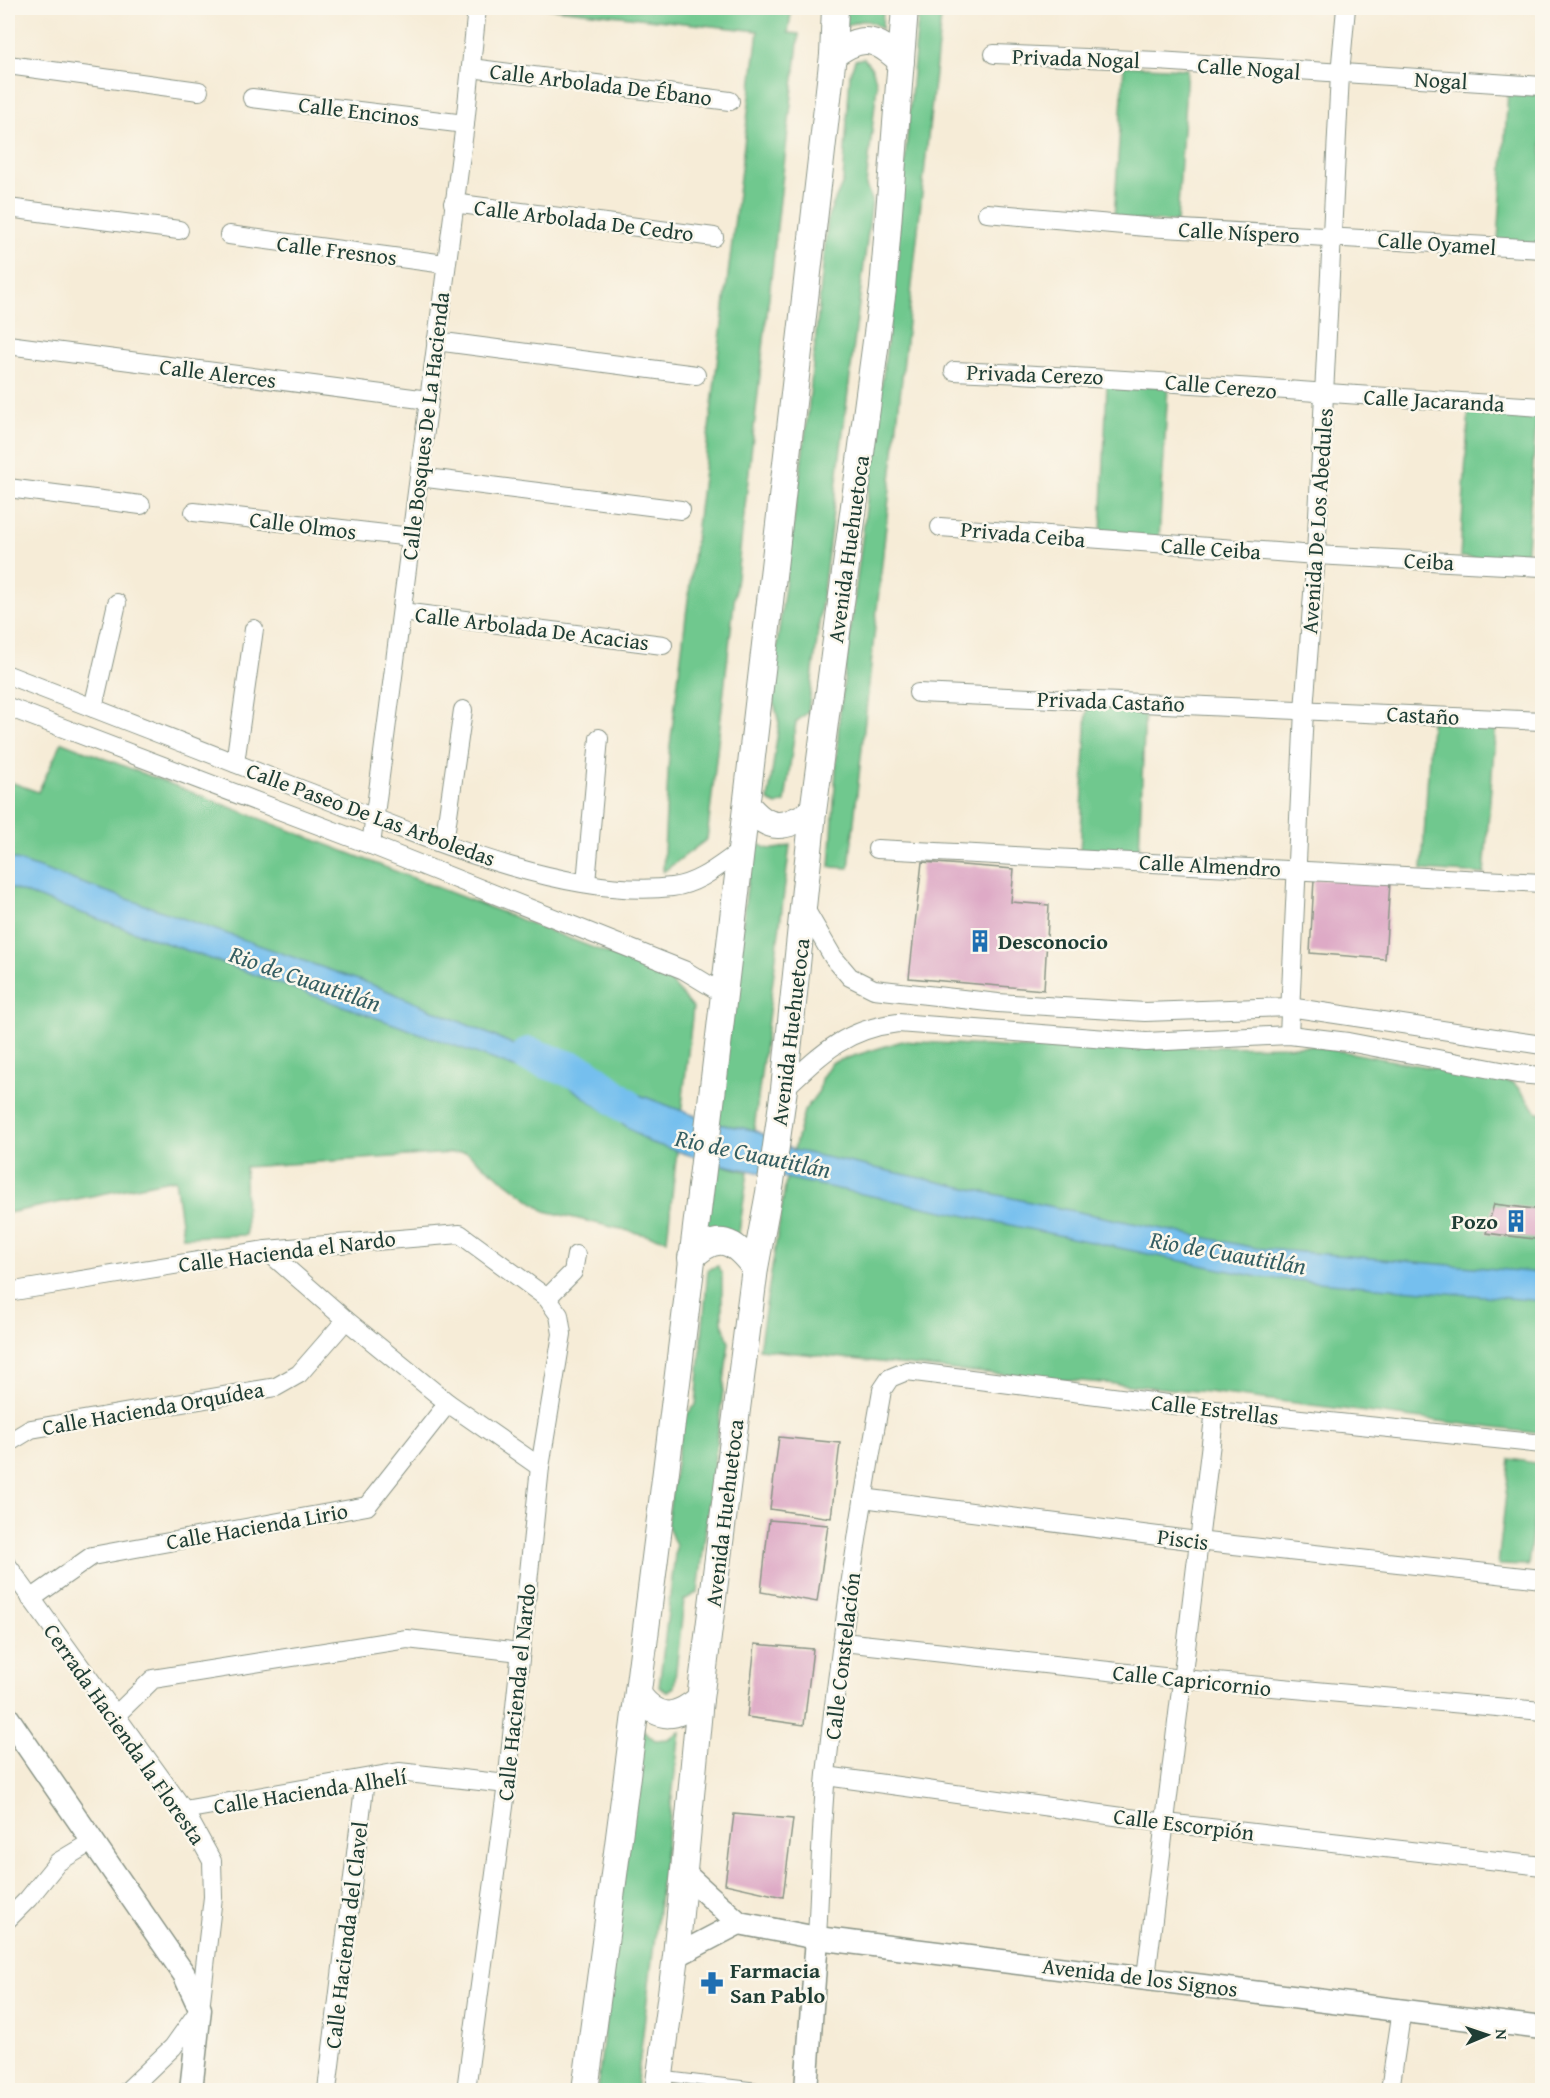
<svg xmlns="http://www.w3.org/2000/svg" width="1550" height="2098" font-family="'Gentium Book Plus',serif">
<style>
.green{fill:#70c88e;stroke:#488261;stroke-width:1.5}
.water{fill:#74bfee;stroke:#4a7e91;stroke-width:1.5}
.lines{fill:none;stroke-linecap:round;stroke-linejoin:round}
.river{stroke:#74bfee;stroke-width:36}
.building{fill:#deaac6}
.service-casing{stroke:#8a9486;stroke-width:11}
.minor-casing{stroke:#8a9486;stroke-width:20}
.tertiary-casing{stroke:#8a9486;stroke-width:25}
.secondary-casing{stroke:#8a9486;stroke-width:28}
.service{stroke:#fff;stroke-width:9}
.minor{stroke:#fff;stroke-width:18}
.tertiary{stroke:#fff;stroke-width:22}
.secondary{stroke:#fff;stroke-width:26}
.labels{text-anchor:middle;stroke-width:5;stroke-linejoin:round;paint-order:stroke}
.street-label{font-size:22px;fill:#1f3d34;stroke:#fbf7ec}
.poi-label{font-size:22px;font-weight:bold;fill:#1f3d34;stroke:#fbf7ec;text-anchor:start}
.water-label{font-size:24px;font-style:italic;fill:#345e62;stroke:#fbf7ec}
</style>
<rect width="100%" height="100%" fill="#fbf7ec"/>
<filter id="ink" filterUnits="userSpaceOnUse"><feTurbulence type="fractalNoise" baseFrequency=".0167" numOctaves="2"/><feDisplacementMap in="SourceGraphic" scale="12" xChannelSelector="R" yChannelSelector="G"/><feConvolveMatrix kernelMatrix="1 2 1 2 8 2 1 2 1" color-interpolation-filters="sRGB"/></filter>
<filter id="wash" filterUnits="userSpaceOnUse"><feTurbulence type="fractalNoise" baseFrequency=".008" numOctaves="4" result="noise"/><feDisplacementMap in="SourceGraphic" scale="24" xChannelSelector="R" yChannelSelector="G"/><feGaussianBlur stdDeviation="1.35" result="paint"/><feColorMatrix in="noise" values="0 0 0 0 0 0 0 0 0 0 0 0 0 0 0 0 0 1.4 0 .05"/><feComposite in="paint" operator="in"/></filter>
<g filter="url(#wash)">
<rect width="100%" height="100%" fill="#f6ecd7"/>
<g class="green">
<path d="M 546,8 L 792,8 L 788,33 L 799,34 L 707,839 L 663,872 L 669,754 L 758,31 Z"/>
<path d="M 846,8 L 883,8 L 882,29 C 868,18 860,19 845,27 Z"/>
<path d="M 919,8 L 942,8 L 849,868 L 830,867 L 839,720 L 891,312 Z"/>
<path d="M 864,58 L 873,70 L 877,85 L 866,186 L 872,200 L 808,712 L 796,722 L 785,802 L 777,805 L 768,801 L 779,723 L 771,690 L 808,413 L 828,216 L 843,182 L 850,74 L 855,60 Z"/>
<path d="M 1124,66 L 1187,69 L 1177,222 L 1114,219 Z"/>
<path d="M 1508,92 L 1542,95 L 1542,244 L 1498,241 Z"/>
<path d="M 1107,384 L 1168,386 L 1159,540 L 1101,535 Z"/>
<path d="M 1469,407 L 1537,411 L 1526,562 L 1460,557 Z"/>
<path d="M 1087,707 L 1145,708 L 1139,854 L 1080,853 Z"/>
<path d="M 1431,722 L 1496,724 L 1484,874 L 1422,870 Z"/>
<path d="M 62,742 L 666,976 L 693,1008 L 667,1240 L 545,1211 L 466,1152 L 245,1167 L 246,1235 L 183,1237 L 175,1179 L 8,1213 L 8,781 L 38,792 Z"/>
<path d="M 753,840 C 767,851 773,851 790,845 L 754,1130 L 717,1124 Z"/>
<path d="M 902,1041 L 1022,1048 L 1314,1046 L 1514,1083 L 1538,1113 L 1542,1113 L 1542,1434 L 1208,1392 L 963,1371 L 759,1349 L 786,1180 L 804,1111 L 819,1091 L 821,1079 L 831,1063 Z"/>
<path d="M 714,1163 L 748,1172 L 738,1239 L 723,1228 L 704,1232 Z"/>
<path d="M 718,1266 L 722,1274 L 722,1322 L 729,1342 L 698,1592 L 684,1600 L 674,1687 L 667,1692 L 659,1687 L 676,1546 L 667,1524 L 683,1418 L 696,1405 L 708,1269 Z"/>
<path d="M 1510,1459 L 1541,1464 L 1528,1566 L 1498,1565 Z"/>
<path d="M 642,1729 L 655,1740 L 668,1739 L 680,1732 L 636,2090 L 597,2090 Z"/>
</g>
<path class="water" d="M 8,857 L 381,988 L 576,1071 L 717,1124 L 754,1130 L 793,1150 L 1044,1205 L 1256,1248 L 1542,1273 L 1542,1301 L 1258,1277 L 714,1163 L 649,1142 L 568,1086 L 8,887 Z"/>
<g class="lines">
<path class="river" d="M 529,1055 L 585,1074 L 625,1105"/>
</g>
<g id="blocks">
<g class="building">
<path d="M 922,862 L 1014,869 L 1011,902 L 1049,905 L 1044,990 L 909,978 Z"/>
<path d="M 1314,879 L 1390,882 L 1385,959 L 1310,953 Z"/>
<path d="M 1494,1204 L 1542,1210 L 1542,1240 L 1486,1233 Z"/>
<path d="M 779,1437 L 840,1443 L 831,1518 L 770,1509 Z"/>
<path d="M 769,1520 L 828,1525 L 817,1602 L 761,1592 Z"/>
<path d="M 755,1644 L 813,1649 L 804,1725 L 747,1717 Z"/>
<path d="M 734,1814 L 793,1819 L 783,1897 L 725,1884 Z"/>
</g>
</g>
</g>
<g filter="url(#ink)">
<use href="#blocks" fill-opacity="0" stroke="#8a9486" stroke-width="1.5"/>
<g class="lines">
<g class="service-casing">
<path id="service" d="M 662,2076 L 778,2090"/>
</g>
<g class="minor-casing">
<g id="minor">
<path d="M 994,54 L 1158,61 L 1542,86"/>
<path d="M 8,65 L 199,91"/>
<path d="M 471,68 L 730,101"/>
<path d="M 252,98 L 465,124"/>
<path d="M 453,203 L 714,237"/>
<path d="M 8,208 L 179,230"/>
<path d="M 987,213 L 1146,227 L 1542,249"/>
<path d="M 229,235 L 445,264"/>
<path d="M 436,341 L 696,375"/>
<path d="M 8,345 L 428,400"/>
<path d="M 954,371 C 1150,379 1346,395 1542,407"/>
<path d="M 419,477 L 681,510"/>
<path d="M 8,488 L 141,505"/>
<path d="M 194,512 L 411,537"/>
<path d="M 940,527 L 1316,555 L 1542,567"/>
<path d="M 402,612 L 663,645"/>
<path d="M 8,675 C 106,713 205,751 303,790 C 404,829 564,901 672,887 C 698,884 719,866 739,852"/>
<path d="M 918,693 L 1542,721"/>
<path d="M 8,707 L 371,845 L 684,970 L 722,993"/>
<path d="M 93,708 L 117,603"/>
<path d="M 235,763 L 254,629"/>
<path d="M 444,843 L 463,710"/>
<path d="M 371,845 L 465,124 L 477,8"/>
<path d="M 877,849 L 1542,883"/>
<path d="M 586,883 L 599,738"/>
<path d="M 804,907 L 833,957 L 850,977 L 874,989 L 998,1003 L 1145,1012 L 1289,1007 L 1542,1045"/>
<path d="M 1289,1035 L 1304,710 L 1316,555 L 1340,74 L 1346,8"/>
<path d="M 784,1089 C 821,1054 845,1029 898,1023 L 1146,1042 L 1289,1035 L 1348,1042 L 1517,1074 L 1542,1076"/>
<path d="M 266,1250 L 346,1320 L 448,1403 L 540,1467"/>
<path d="M 8,1292 L 266,1250 L 460,1234 L 547,1298 L 559,1315 L 562,1334 L 540,1467 L 507,1784 L 466,2090"/>
<path d="M 547,1298 L 573,1272 L 576,1255"/>
<path d="M 8,1443 L 31,1429 L 276,1387 L 299,1374 L 346,1320"/>
<path d="M 863,1498 L 1197,1541 L 1542,1579"/>
<path d="M 8,1566 L 184,1810 L 212,1861 L 213,1897 L 200,2009 L 173,2047 L 128,2090"/>
<path d="M 31,1599 L 92,1556 L 367,1506 L 448,1403"/>
<path d="M 843,1642 L 1182,1679 L 1542,1711"/>
<path d="M 115,1716 L 153,1679 L 407,1639 L 520,1652"/>
<path d="M 826,1776 L 1166,1823 L 1542,1866"/>
<path d="M 184,1810 L 399,1772 L 507,1784"/>
<path d="M 8,1919 L 28,1899 L 58,1862 L 93,1841"/>
<path d="M 817,1938 C 820,1883 821,1828 826,1774 C 840,1645 859,1517 882,1390 L 890,1378 L 907,1371 L 1215,1410 L 1542,1444"/>
<path d="M 1146,1977 L 1215,1410"/>
<path d="M 327,2090 L 365,1780"/>
<path d="M 1390,2090 L 1402,2009"/>
</g>
</g>
<g class="tertiary-casing">
<g id="tertiary">
<path d="M 8,1718 L 184,1974 L 200,2009 L 191,2090"/>
<path d="M 685,1874 L 739,1923 L 817,1938 L 1542,2028"/>
<path d="M 676,1956 L 739,1923"/>
<path d="M 806,2090 L 817,1938"/>
</g>
</g>
<g class="secondary-casing">
<g id="secondary">
<path d="M 833,55 C 862,34 875,37 901,61"/>
<path d="M 747,805 C 770,833 784,828 813,812"/>
<path d="M 691,1258 C 718,1231 734,1240 755,1268"/>
<path d="M 639,1696 C 660,1722 676,1718 700,1699"/>
<path d="M 585,2090 C 678,1413 755,734 833,55 L 835,8"/>
<path d="M 658,2090 L 676,1956 L 700,1699 L 755,1268 L 771,1182 L 784,1089 L 813,812 L 883,289 L 905,8"/>
</g>
</g>
<use href="#service" class="service"/>
<use href="#minor" class="minor"/>
<use href="#tertiary" class="tertiary"/>
<use href="#secondary" class="secondary"/>
</g>
</g>
<defs>
<g id="building-bare" transform="scale(1.8)"><path d="M-4-6H4V6H1V3H-1V6H-4ZM-2.5-4.3h1.7v1.8h-1.7ZM.8-4.3h1.7v1.8H.8ZM-2.5-1h1.7V.8h-1.7ZM.8-1h1.7V.8H.8Z" fill="#1f6fb2" stroke="#fbf7ec" stroke-width="2.5" paint-order="stroke"/></g>
<g id="pharmacy-bare" transform="scale(1.8)"><path d="M-2-6h4v4h4v4h-4v4h-4v-4h-4v-4h4Z" fill="#1f6fb2" stroke="#fbf7ec" stroke-width="2.5" paint-order="stroke"/></g>
</defs>
<g fill-rule="evenodd">
<use href="#building-bare" x="980" y="941"/>
<use href="#building-bare" x="1516" y="1221"/>
<use href="#pharmacy-bare" x="712" y="1983"/>
</g>
<g class="labels">
<g class="street-label">
<text transform="translate(1076 58) rotate(2)" y="8">Privada Nogal</text>
<text transform="translate(1249 68) rotate(4)" y="8">Calle Nogal</text>
<text transform="translate(1441 80) rotate(3)" y="8">Nogal</text>
<text transform="translate(601 84) rotate(7)" y="8">Calle Arbolada De Ébano</text>
<text transform="translate(359 111) rotate(7)" y="8">Calle Encinos</text>
<text transform="translate(584 220) rotate(7)" y="8">Calle Arbolada De Cedro</text>
<text transform="translate(1239 232) rotate(3)" y="8">Calle Níspero</text>
<text transform="translate(1437 243) rotate(4)" y="8">Calle Oyamel</text>
<text transform="translate(337 250) rotate(7)" y="8">Calle Fresnos</text>
<text transform="translate(218 373) rotate(7)" y="8">Calle Alerces</text>
<text transform="translate(1035 374) rotate(2)" y="8">Privada Cerezo</text>
<text transform="translate(1221 386) rotate(5)" y="8">Calle Cerezo</text>
<text transform="translate(1434 400) rotate(3)" y="8">Calle Jacaranda</text>
<text transform="translate(425 426) rotate(-83)" y="8">Calle Bosques De La Hacienda</text>
<text transform="translate(1317 521) rotate(-86)" y="8">Avenida De Los Abedules</text>
<text transform="translate(303 525) rotate(7)" y="8">Calle Olmos</text>
<text transform="translate(1023 534) rotate(5)" y="8">Privada Ceiba</text>
<text transform="translate(1211 548) rotate(4)" y="8">Calle Ceiba</text>
<text transform="translate(848 549) rotate(-82)" y="8">Avenida Huehuetoca</text>
<text transform="translate(1429 561) rotate(3)" y="8">Ceiba</text>
<text transform="translate(532 628) rotate(7)" y="8">Calle Arbolada De Acacias</text>
<text transform="translate(1111 701) rotate(2)" y="8">Privada Castaño</text>
<text transform="translate(1423 715) rotate(3)" y="8">Castaño</text>
<text transform="translate(371 814) rotate(20)" y="8">Calle Paseo De Las Arboledas</text>
<text transform="translate(1210 865) rotate(3)" y="8">Calle Almendro</text>
<text transform="translate(790 1032) rotate(-83)" y="8">Avenida Huehuetoca</text>
<text transform="translate(287 1251) rotate(-7)" y="8">Calle Hacienda el Nardo</text>
<text transform="translate(153 1408) rotate(-10)" y="8">Calle Hacienda Orquídea</text>
<text transform="translate(1215 1409) rotate(7)" y="8">Calle Estrellas</text>
<text transform="translate(724 1513) rotate(-83)" y="8">Avenida Huehuetoca</text>
<text transform="translate(257 1526) rotate(-10)" y="8">Calle Hacienda Lirio</text>
<text transform="translate(1183 1539) rotate(7)" y="8">Piscis</text>
<text transform="translate(842 1656) rotate(-83)" y="8">Calle Constelación</text>
<text transform="translate(1192 1680) rotate(6)" y="8">Calle Capricornio</text>
<text transform="translate(516 1692) rotate(-84)" y="8">Calle Hacienda el Nardo</text>
<text transform="translate(125 1734) rotate(55)" y="8">Cerrada Hacienda la Floresta</text>
<text transform="translate(310 1791) rotate(-9)" y="8">Calle Hacienda Alhelí</text>
<text transform="translate(1184 1824) rotate(7)" y="8">Calle Escorpión</text>
<text transform="translate(346 1935) rotate(-83)" y="8">Calle Hacienda del Clavel</text>
<text transform="translate(1140 1977) rotate(7)" y="8">Avenida de los Signos</text>
</g>
<g class="poi-label">
<text x="998" y="949">Desconocio</text>
<text x="1498" y="1229" text-anchor="end">Pozo</text>
<text x="730" y="1978">Farmacia<tspan x="730" dy="25">San Pablo</tspan></text>
</g>
<g class="water-label">
<text transform="translate(305 979) rotate(19)" y="8">Rio de Cuautitlán</text>
<text transform="translate(753 1154) rotate(12)" y="8">Rio de Cuautitlán</text>
<text transform="translate(1228 1253) rotate(10)" y="8">Rio de Cuautitlán</text>
</g>
</g>
<rect width="1550" height="2098" fill="none" stroke="#fbf7ec" stroke-width="30"/>
<g transform="translate(1487 2035) rotate(88)" stroke="#fbf7ec" stroke-width="4.5" paint-order="stroke">
<path d="M0-4.5L10 22L0 15L-10 22Z" fill="#1f3d34"/>
<text y="-9" font-size="16" font-weight="bold" text-anchor="middle" fill="#1f3d34">N</text>
</g>
</svg>
